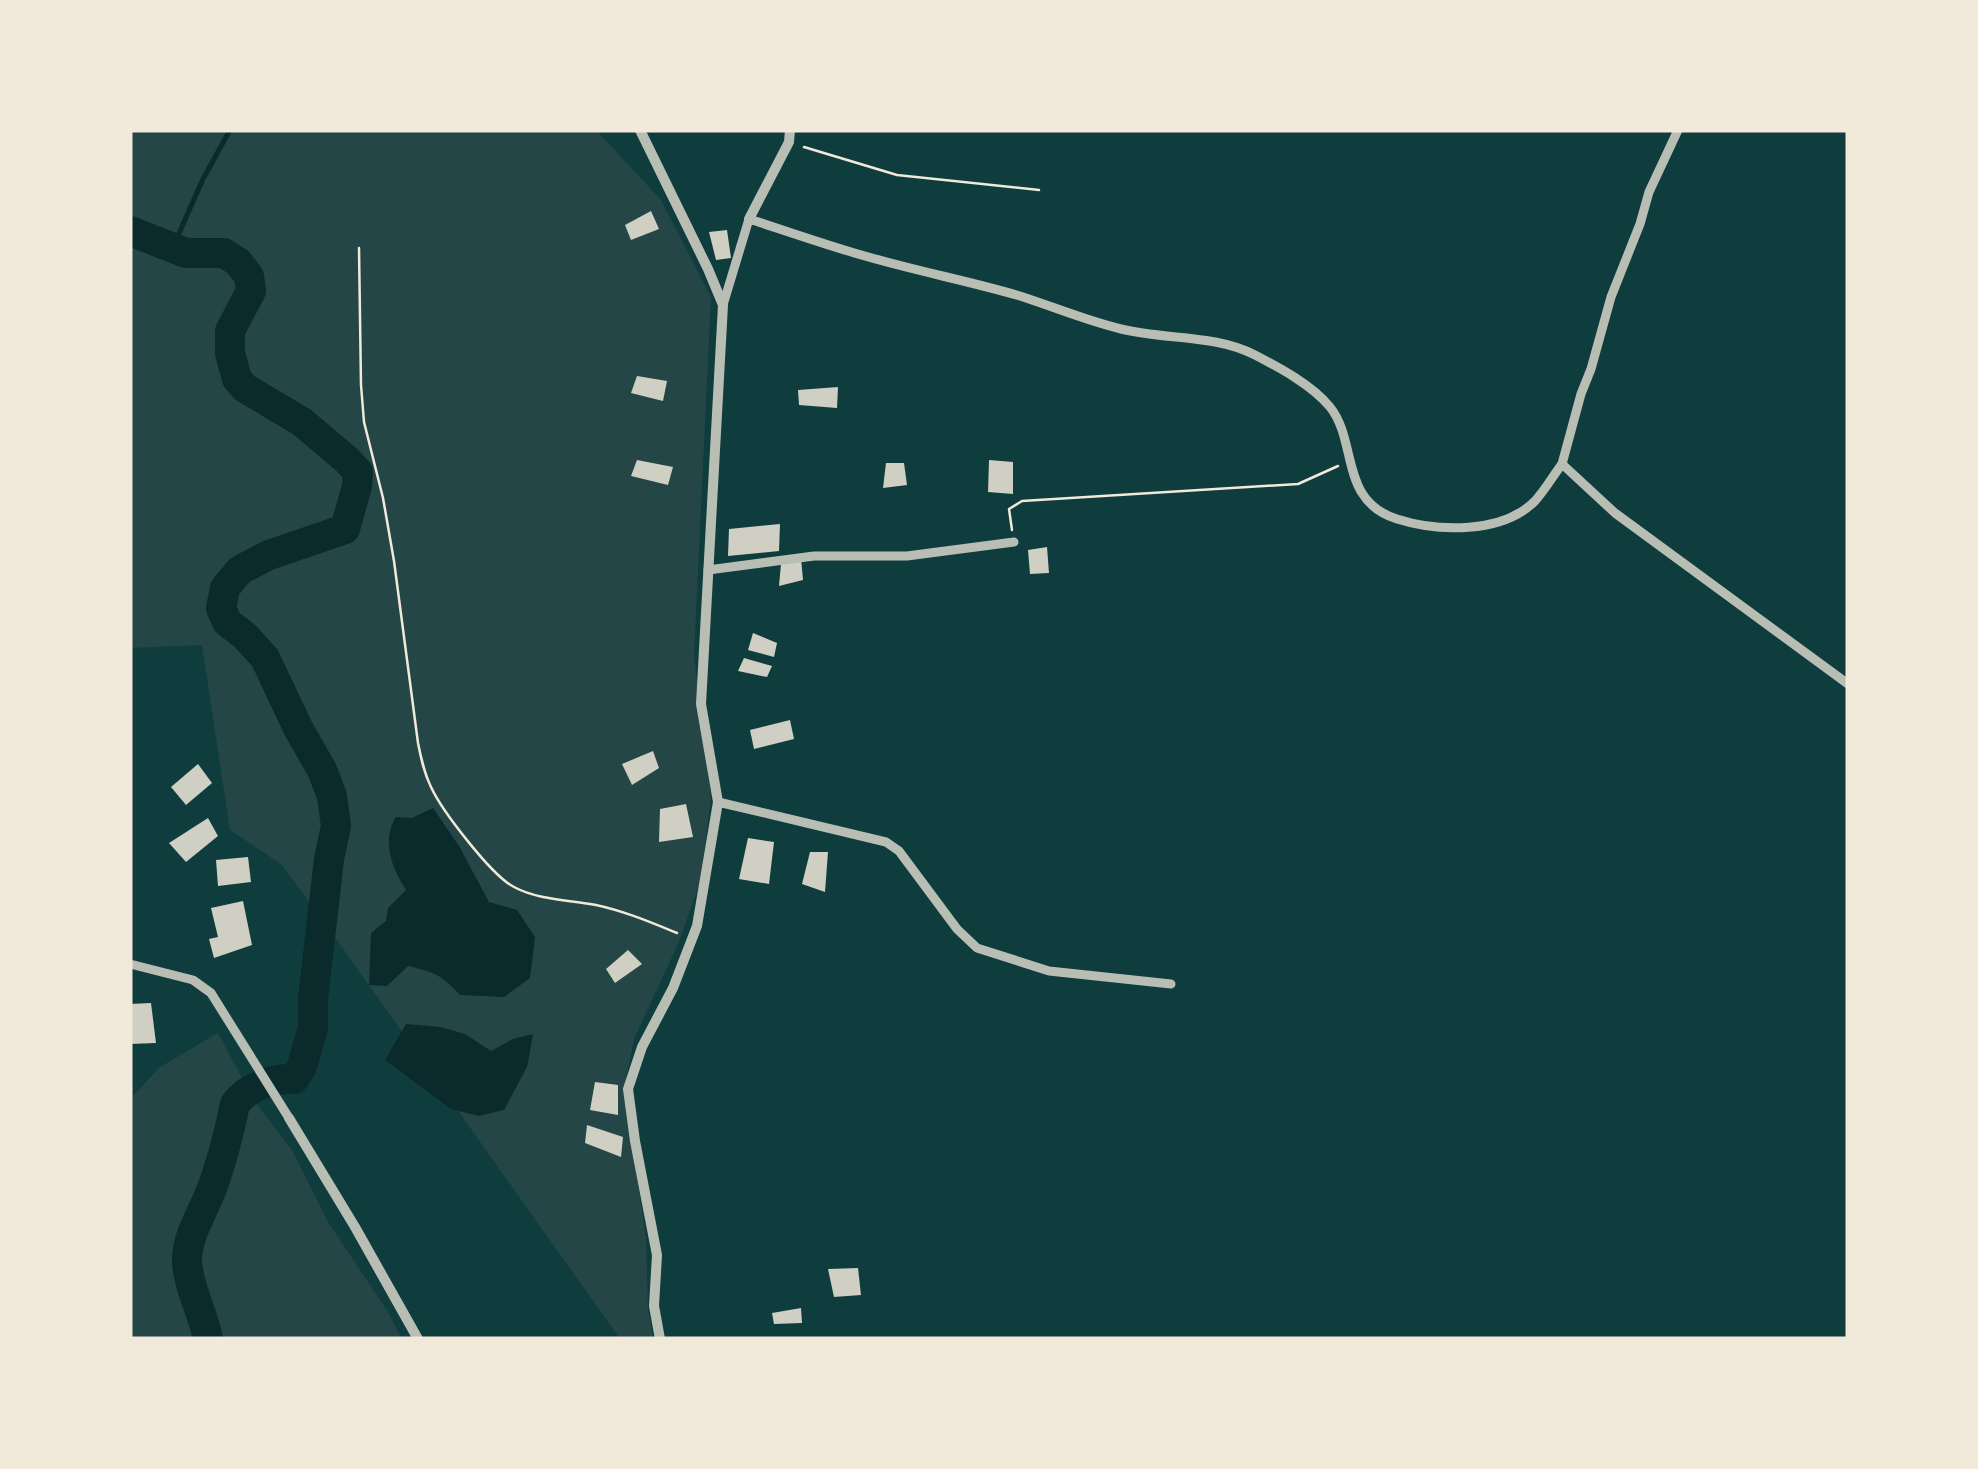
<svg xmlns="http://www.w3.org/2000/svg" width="1978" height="1469" font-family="'Space Grotesk',sans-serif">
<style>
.green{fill:#244646}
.water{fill:#0a2a2b}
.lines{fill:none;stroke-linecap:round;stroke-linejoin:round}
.stream{stroke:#0a2a2b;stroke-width:5}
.river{stroke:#0a2a2b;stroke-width:30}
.building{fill:#cfcfc3}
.path{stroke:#f1e9da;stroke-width:2.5}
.minor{stroke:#b8beb3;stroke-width:9}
.tertiary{stroke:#b8beb3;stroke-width:10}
</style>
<rect width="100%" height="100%" fill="#0f3d3e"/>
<g class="green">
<path d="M 130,130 L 596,130 L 661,200 L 711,297 L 694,656 L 711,798 L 700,883 L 678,944 L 634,1039 L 624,1089 L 646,1237 L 648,1308 L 653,1339 L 620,1339 L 332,933 L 281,864 L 230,830 L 202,645 L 130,648 Z"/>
<path d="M 218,1033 L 255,1102 L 292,1150 L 328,1222 L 388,1312 L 402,1339 L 130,1339 L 130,1099 L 160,1067 Z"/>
</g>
<g class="water">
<path d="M 433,808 L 459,846 L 489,902 L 517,910 L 535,937 L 530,978 L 504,997 L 460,995 C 442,975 434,972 408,966 L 387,986 L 369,985 L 371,933 L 386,921 L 388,908 L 406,890 C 392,868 381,841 396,817 L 412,818 Z"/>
<path d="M 406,1024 L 441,1027 L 465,1034 L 491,1051 L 513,1039 L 533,1034 L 527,1067 L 504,1110 L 479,1116 L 451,1109 L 385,1060 Z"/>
</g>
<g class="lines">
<path class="stream" d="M 173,247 L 203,179 L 230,130"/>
<path class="river" d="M 130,231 L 186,253 L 224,253 L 238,262 L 249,276 L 251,291 L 230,331 L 230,353 L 237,379 L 245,388 L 302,422 L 347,460 L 358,472 L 357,486 L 345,529 L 269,555 L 240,570 L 225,588 L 221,608 L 227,622 L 245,636 L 265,658 L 298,728 L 322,770 L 332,796 L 336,826 L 329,859 L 313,999 L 313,1028 L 302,1066 L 294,1079 C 273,1078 248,1086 235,1104 C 229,1133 222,1161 212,1188 C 203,1213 186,1236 187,1263 C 189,1289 203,1313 208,1339"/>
</g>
<g class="building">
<path d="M 651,211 L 659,229 L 631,240 L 625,225 Z"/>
<path d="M 727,230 L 731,258 L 716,260 L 709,232 Z"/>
<path d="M 637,376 L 667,381 L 663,401 L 631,393 Z"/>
<path d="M 838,387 L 837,408 L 799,405 L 798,390 Z"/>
<path d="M 637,460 L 673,467 L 668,485 L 631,476 Z"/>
<path d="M 989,460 L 1013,462 L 1013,494 L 988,492 Z"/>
<path d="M 886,463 L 904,463 L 907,485 L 883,488 Z"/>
<path d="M 780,524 L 779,551 L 728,556 L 729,529 Z"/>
<path d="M 1047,547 L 1049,573 L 1030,574 L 1028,550 Z"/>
<path d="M 801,558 L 803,580 L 779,586 L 781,564 Z"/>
<path d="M 753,633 L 777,643 L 774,657 L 748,650 Z"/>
<path d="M 744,658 L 772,666 L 767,677 L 738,671 Z"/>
<path d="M 790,720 L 794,739 L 754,749 L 750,730 Z"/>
<path d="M 653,751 L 659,768 L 632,785 L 622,764 Z"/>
<path d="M 198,764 L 212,783 L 186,805 L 171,787 Z"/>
<path d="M 686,804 L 693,837 L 659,842 L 660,809 Z"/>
<path d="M 208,818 L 218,836 L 186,862 L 169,843 Z"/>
<path d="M 748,838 L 774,842 L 769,884 L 739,879 Z"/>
<path d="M 810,852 L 828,852 L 825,892 L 802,884 Z"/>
<path d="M 248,857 L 251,882 L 218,886 L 216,860 Z"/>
<path d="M 243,901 L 252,945 L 214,958 L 209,939 L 218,937 L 211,908 Z"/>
<path d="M 628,950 L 642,964 L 615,983 L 606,969 Z"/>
<path d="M 151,1003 L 156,1043 L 130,1044 L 130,1004 Z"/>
<path d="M 595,1082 L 618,1085 L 618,1115 L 590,1110 Z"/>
<path d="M 587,1125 L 623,1137 L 621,1157 L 585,1143 Z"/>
<path d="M 858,1268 L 861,1295 L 834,1297 L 828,1269 Z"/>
<path d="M 801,1308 L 802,1323 L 774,1324 L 772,1313 Z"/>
</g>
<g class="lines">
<g class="path">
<path d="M 804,147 L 897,175 L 1039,190"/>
<path d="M 359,248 L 361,385 L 364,422 L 383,498 L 394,561 L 418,743 C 421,758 424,773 431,787 C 442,811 492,876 514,887 C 538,900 570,900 596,905 C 624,911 650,922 677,933"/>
<path d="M 1012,530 L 1009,509 L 1022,501 L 1298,484 L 1338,466"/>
</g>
<g class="minor">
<path d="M 723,305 L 749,219 C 787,231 826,245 865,256 C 916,271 969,281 1020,296 C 1054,307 1087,321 1121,329 C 1165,340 1214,334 1255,355 C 1280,368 1312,385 1330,407 C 1358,442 1339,501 1397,519 C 1438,532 1502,534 1535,501 C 1545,490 1553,476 1562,464 L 1615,513 L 1848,684"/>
<path d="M 1562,464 L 1581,394 L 1591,369 L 1611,297 L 1640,224 L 1649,192 L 1678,130"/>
<path d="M 708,570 L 814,556 L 907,556 L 1014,542"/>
<path d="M 718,802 L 886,842 L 899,851 L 957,929 L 977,948 L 1049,971 L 1171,984"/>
<path d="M 130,964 L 193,980 L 211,993 L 289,1118"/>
</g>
<g class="tertiary">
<path d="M 640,130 L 708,269 L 723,305 L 701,704 L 718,802 L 697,926 L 673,988 L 642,1047 L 628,1089 L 635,1141 L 657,1255 L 654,1306 L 660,1339"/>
<path d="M 749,219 L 789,142 L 790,130"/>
<path d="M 289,1118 L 355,1227 L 418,1339"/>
</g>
</g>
<rect width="1978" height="1469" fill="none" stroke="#f1e9da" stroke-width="265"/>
</svg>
